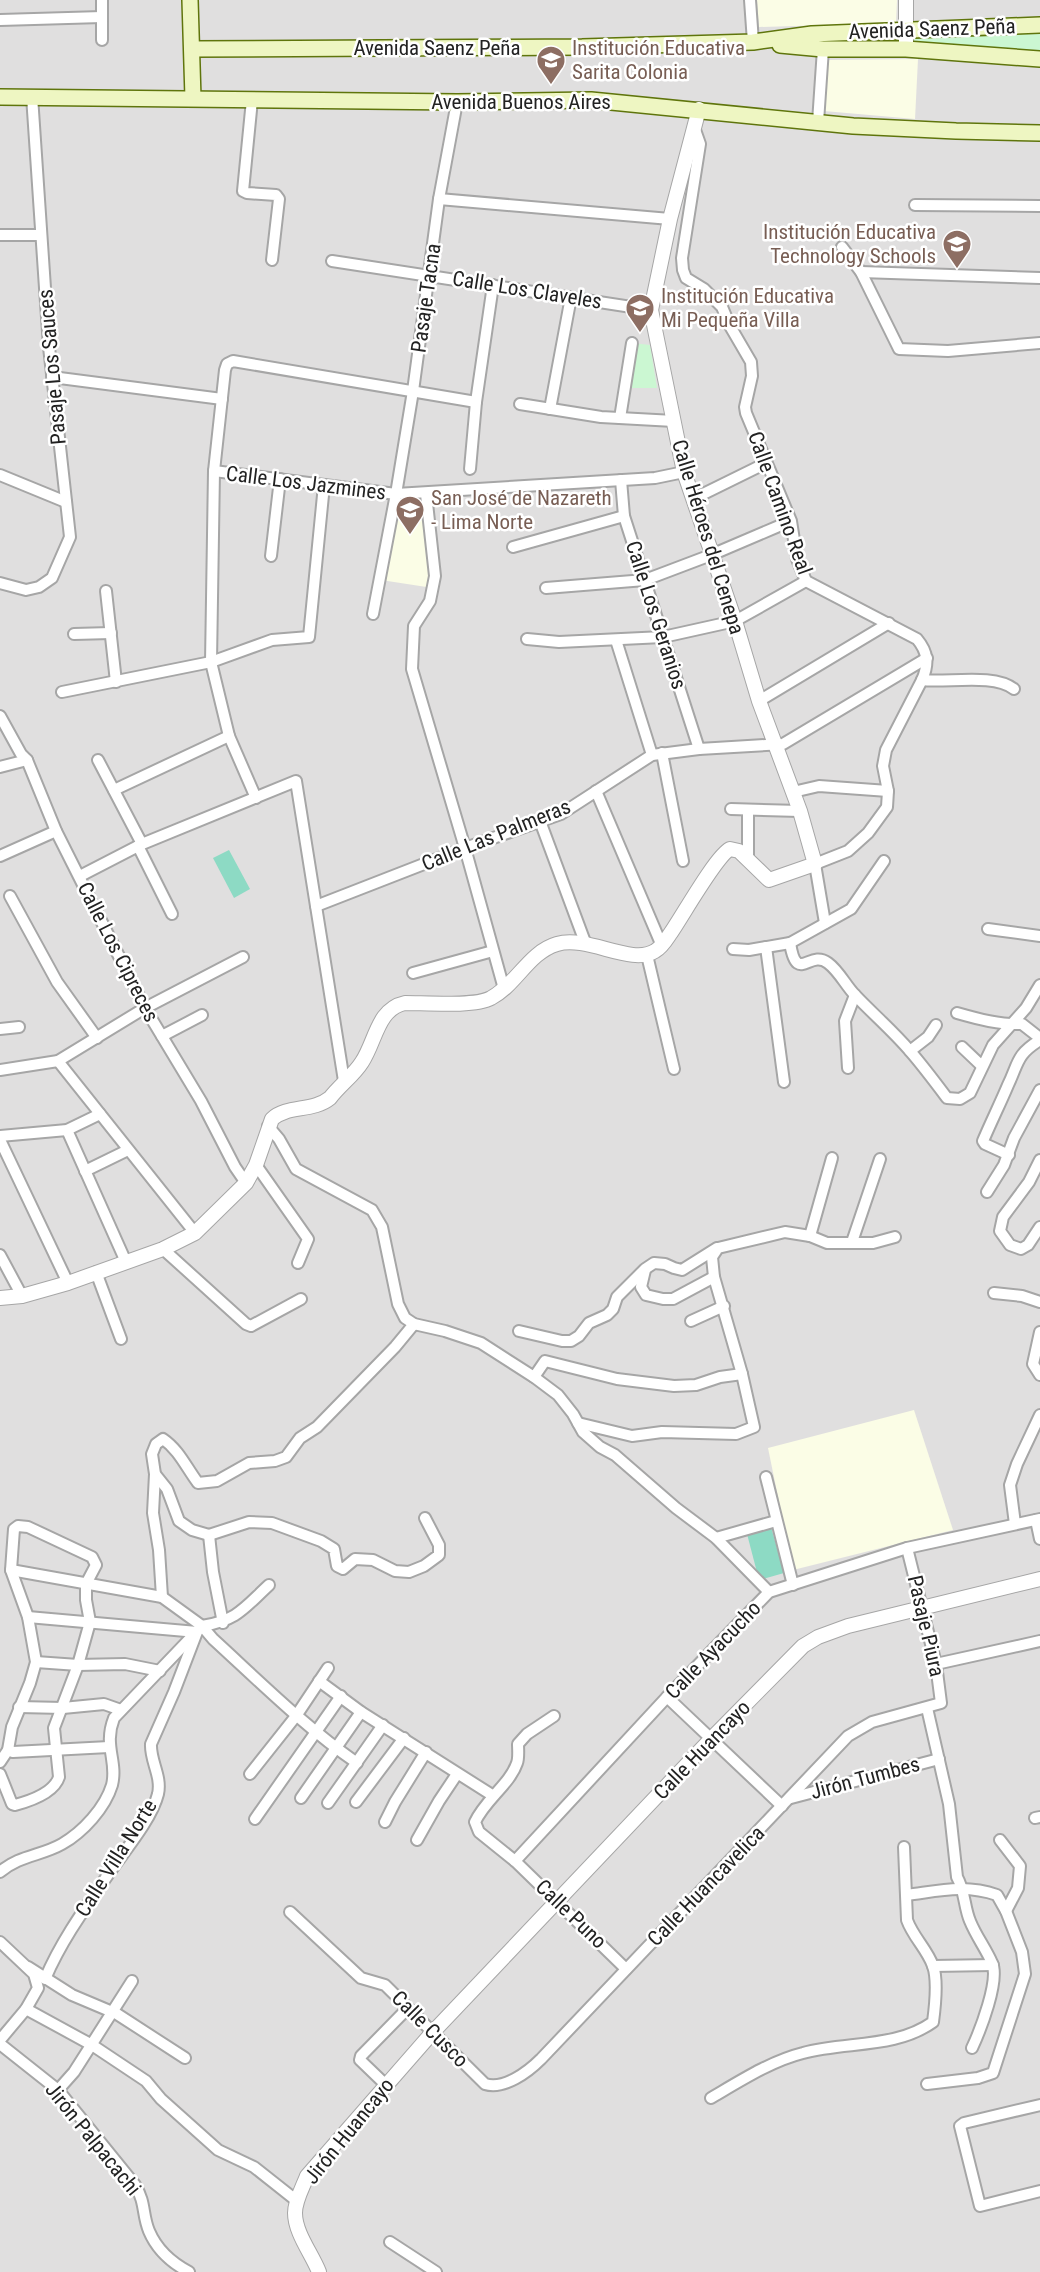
<svg xmlns="http://www.w3.org/2000/svg" width="1040" height="2272" font-family="'Roboto Condensed',sans-serif">
<style>
.residential{fill:#e0dfdf}
.education{fill:#fbfde6}
.park{fill:#cbf7d2}
.pitch{fill:#8ddac4}
.lines{fill:none;stroke-linecap:round;stroke-linejoin:round}
.minor-casing{stroke:#a6a6a6;stroke-width:14}
.tertiary-casing{stroke:#a6a6a6;stroke-width:16}
.secondary-casing{stroke:#5f750c;stroke-width:18}
.minor{stroke:#fff;stroke-width:10}
.tertiary{stroke:#fff;stroke-width:14}
.secondary{stroke:#eef6c2;stroke-width:15}
.labels{text-anchor:middle;stroke-width:5;stroke-linejoin:round;paint-order:stroke}
.street-label{font-size:21px;fill:#222;stroke:#fff}
.education-label{font-size:21px;fill:#785e54;stroke:#fff;text-anchor:start}
</style>
<rect width="100%" height="100%" fill="#f1efe9"/>
<rect class="residential" x="0" y="0" width="1040" height="2272"/>
<g class="education">
<path d="M 757,0 L 897,0 L 896,23 L 759,27 Z"/>
<path d="M 918,59 L 915,119 L 824,111 L 826,60 Z"/>
<path d="M 396,494 L 426,494 L 433,588 L 381,580 Z"/>
<path d="M 914,1410 L 953,1530 L 793,1570 L 768,1448 Z"/>
</g>
<g class="park">
<path d="M 1040,30 L 1040,53 L 914,43 L 911,41 L 913,34 Z"/>
<path d="M 632,343 L 650,345 L 657,388 L 625,388 Z"/>
</g>
<g class="pitch">
<path d="M 229,850 L 250,889 L 234,898 L 213,858 Z"/>
<path d="M 771,1527 L 784,1573 L 759,1580 L 747,1534 Z"/>
</g>
<g class="lines">
<g class="minor-casing">
<g id="minor">
<path d="M 102,0 L 102,40"/>
<path d="M 750,0 L 753,42"/>
<path d="M 0,20 L 102,17"/>
<path d="M 252,100 L 243,191 L 247,193 L 276,195 L 279,199 L 272,260"/>
<path d="M 818,122 L 823,49"/>
<path d="M 694,127 L 700,144 L 682,258 L 683,270 L 686,278 L 704,289 L 722,307 L 730,326 L 751,362 L 752,376 L 745,407 L 746,413 L 791,521 L 797,559 L 806,581 L 917,639 C 928,652 929,664 922,680 L 886,750 L 883,766 L 888,791 L 887,807 L 868,833 L 848,851 L 815,864 L 825,923"/>
<path d="M 439,199 L 670,219"/>
<path d="M 915,205 L 1040,206"/>
<path d="M 0,235 L 41,235"/>
<path d="M 842,247 L 861,272 L 899,349 L 948,351 L 1040,343"/>
<path d="M 332,261 L 651,310"/>
<path d="M 861,272 L 1040,278"/>
<path d="M 52,377 L 222,399"/>
<path d="M 520,404 L 601,417 L 674,421"/>
<path d="M 550,409 L 571,297"/>
<path d="M 620,418 L 632,343"/>
<path d="M 470,469 L 476,402 L 493,285"/>
<path d="M 214,471 L 396,494 L 655,478 L 684,472"/>
<path d="M 0,475 L 66,502"/>
<path d="M 621,480 L 624,516 L 699,749"/>
<path d="M 426,494 L 435,576 L 430,601 L 414,626 L 412,669 L 465,848 L 504,989"/>
<path d="M 693,499 L 758,467"/>
<path d="M 513,547 L 624,516"/>
<path d="M 271,556 L 280,479"/>
<path d="M 0,583 L 26,590 L 39,587 L 52,578 L 70,537 L 49,347 L 32,96"/>
<path d="M 546,588 L 645,580 L 711,555 L 779,526"/>
<path d="M 106,591 L 116,682"/>
<path d="M 373,614 L 396,494 L 413,391 L 439,199 L 457,102"/>
<path d="M 74,634 L 111,633"/>
<path d="M 527,639 L 559,642 L 663,637 L 735,621 L 806,581"/>
<path d="M 616,640 L 652,755"/>
<path d="M 922,680 C 947,683 994,673 1014,689"/>
<path d="M 62,692 L 211,662 L 272,640 L 309,637 L 324,485"/>
<path d="M 759,701 L 889,623"/>
<path d="M 0,716 L 21,754 L 27,760 L 56,831 L 145,1008 L 201,1101 L 235,1167 L 246,1183"/>
<path d="M 662,753 L 683,861"/>
<path d="M 98,760 L 142,844"/>
<path d="M 0,767 L 27,760"/>
<path d="M 114,790 L 229,736"/>
<path d="M 596,791 L 662,946"/>
<path d="M 793,792 L 819,786 L 888,791"/>
<path d="M 256,798 L 229,736 L 211,662 L 214,471 L 225,370 L 227,364 L 233,361 L 476,402"/>
<path d="M 731,809 L 800,811"/>
<path d="M 748,810 L 748,859"/>
<path d="M 540,821 L 585,942"/>
<path d="M 138,846 L 172,914"/>
<path d="M 0,856 L 56,831"/>
<path d="M 80,876 L 142,844 L 296,781 L 344,1081"/>
<path d="M 10,896 L 57,982 L 97,1038"/>
<path d="M 316,906 L 465,848 L 561,814 L 652,755 L 699,749 L 783,744 L 927,658"/>
<path d="M 988,929 L 1040,936"/>
<path d="M 790,943 C 797,985 809,949 828,963 C 839,971 846,986 855,995 C 873,1014 893,1031 910,1051 C 923,1066 935,1082 947,1098 L 960,1099 L 970,1093 L 993,1045 L 1026,1008 L 1040,985"/>
<path d="M 766,947 L 784,1082"/>
<path d="M 733,949 L 749,950 L 790,943 L 851,909 L 884,861"/>
<path d="M 647,955 L 674,1069"/>
<path d="M 413,973 L 493,951"/>
<path d="M 957,1013 C 978,1019 1000,1025 1022,1024 L 1040,1038"/>
<path d="M 0,1029 L 19,1027"/>
<path d="M 162,1036 L 202,1015"/>
<path d="M 962,1047 L 982,1066"/>
<path d="M 910,1051 L 928,1037 L 936,1025"/>
<path d="M 58,1061 L 195,1233"/>
<path d="M 848,1068 L 845,1021 L 855,995"/>
<path d="M 0,1070 L 58,1061 L 145,1008 L 243,957"/>
<path d="M 268,1126 L 279,1139 L 296,1169 L 372,1210 L 382,1227 L 398,1304 L 405,1318 L 414,1324 L 445,1331 L 481,1343 L 534,1377 L 558,1395 L 573,1414 L 583,1432 L 600,1447 L 615,1455 L 676,1508 L 716,1538 L 769,1592"/>
<path d="M 67,1130 L 126,1262"/>
<path d="M 0,1136 L 67,1130 L 100,1114"/>
<path d="M 0,1140 L 68,1283"/>
<path d="M 1009,1155 L 985,1144 L 983,1141 C 991,1122 1000,1104 1008,1085 C 1019,1062 1016,1055 1040,1040"/>
<path d="M 1040,1160 L 1029,1182 L 1003,1217 L 1000,1231 L 1010,1245 L 1021,1249 L 1028,1245 L 1040,1227"/>
<path d="M 256,1165 L 308,1239 L 298,1263"/>
<path d="M 85,1171 L 128,1150"/>
<path d="M 987,1192 L 1004,1165 L 1014,1138 L 1040,1090"/>
<path d="M 810,1236 L 832,1158"/>
<path d="M 852,1242 L 880,1159"/>
<path d="M 163,1249 L 246,1324 L 251,1326 L 301,1299"/>
<path d="M 0,1255 L 22,1296"/>
<path d="M 645,1270 L 641,1287 L 646,1295 L 663,1299 L 673,1299 L 714,1277"/>
<path d="M 96,1272 L 121,1339"/>
<path d="M 994,1293 L 1022,1296 L 1040,1302"/>
<path d="M 691,1321 L 724,1306"/>
<path d="M 414,1324 L 395,1347 L 317,1427 L 300,1438 L 286,1457 L 275,1461 L 249,1463 L 217,1481 L 198,1483 C 186,1467 179,1450 163,1439 L 156,1444 L 152,1454 L 155,1474 L 167,1489 L 179,1521 L 192,1530 L 209,1535 L 249,1522 L 272,1523 L 321,1541 L 334,1549 L 337,1566 L 343,1569 L 355,1559 L 373,1560 L 395,1571 L 409,1572 L 424,1566 L 439,1555 L 439,1545 L 425,1518"/>
<path d="M 519,1331 L 562,1341 L 571,1341 L 579,1336 L 589,1323 L 607,1315 L 613,1309 L 617,1297 L 645,1269 L 654,1263 L 665,1264 L 674,1268 L 682,1270 L 717,1248"/>
<path d="M 1040,1332 L 1033,1364 L 1040,1375"/>
<path d="M 534,1377 L 545,1361 L 617,1379 L 674,1386 L 696,1385 L 720,1377 L 742,1374"/>
<path d="M 578,1423 L 632,1436 L 662,1432 L 736,1434 L 754,1427 L 742,1374 L 714,1277 L 712,1257 L 718,1248 L 785,1232 L 810,1236 L 827,1243 L 873,1243 L 895,1237"/>
<path d="M 155,1474 L 153,1513 L 159,1550 L 162,1597"/>
<path d="M 766,1477 L 793,1585"/>
<path d="M 1036,1520 L 1040,1539"/>
<path d="M 1015,1524 L 1010,1485 L 1017,1464 L 1040,1415"/>
<path d="M 209,1535 L 213,1572 L 223,1623"/>
<path d="M 716,1538 L 776,1521"/>
<path d="M 11,1570 L 162,1597 L 202,1626 L 213,1639 C 260,1682 305,1727 357,1763"/>
<path d="M 28,1617 L 197,1632 L 174,1692 L 151,1744 C 150,1761 162,1776 158,1794 C 152,1818 127,1848 112,1869 C 88,1904 62,1939 45,1979"/>
<path d="M 36,1662 L 78,1665 L 125,1664 L 160,1671"/>
<path d="M 936,1664 L 1040,1641"/>
<path d="M 319,1681 L 361,1712 L 492,1795"/>
<path d="M 667,1697 L 782,1806"/>
<path d="M 19,1707 L 63,1708 L 104,1704 L 121,1710"/>
<path d="M 927,1708 L 949,1804 L 957,1877 C 965,1891 964,1907 970,1921 C 976,1936 986,1949 992,1963 C 1000,1980 980,2031 972,2048"/>
<path d="M 554,1716 L 527,1734 L 518,1744 C 518,1749 519,1758 517,1763 C 510,1784 485,1800 475,1822 L 479,1832 L 515,1861 L 626,1969"/>
<path d="M 8,1750 L 13,1752 L 109,1747"/>
<path d="M 0,1762 L 8,1750 L 12,1727 L 30,1683 L 36,1662 L 28,1617 L 11,1570 L 14,1529 L 18,1526 L 28,1527 L 92,1557 L 96,1565 L 86,1584 L 86,1600 L 90,1622 L 78,1665 L 54,1728 L 59,1777 C 54,1793 30,1801 15,1805 L 12,1804 L 0,1774"/>
<path d="M 250,1774 L 296,1716 L 328,1668"/>
<path d="M 301,1798 L 361,1712"/>
<path d="M 791,1798 L 939,1759"/>
<path d="M 356,1802 L 404,1738"/>
<path d="M 328,1803 L 383,1725"/>
<path d="M 1035,1818 L 1040,1817"/>
<path d="M 255,1819 L 341,1696"/>
<path d="M 385,1822 L 395,1802 L 426,1752"/>
<path d="M 417,1840 L 439,1801 L 457,1774"/>
<path d="M 1000,1840 L 1020,1866 L 1018,1888 L 1006,1911"/>
<path d="M 515,1861 L 667,1697 L 769,1592 L 907,1548 L 1040,1519"/>
<path d="M 0,1872 C 20,1855 41,1856 62,1844 C 83,1832 105,1808 112,1785 C 118,1761 103,1746 114,1718 L 202,1626 C 238,1620 244,1608 269,1585"/>
<path d="M 907,1895 C 939,1891 965,1884 997,1895 L 1006,1911 L 1022,1952 L 1025,1974 L 993,2073 L 978,2078 L 927,2084"/>
<path d="M 290,1912 L 361,1978 L 385,1985 L 485,2084 C 504,2090 528,2072 541,2059 L 848,1736 L 872,1722 L 941,1703 L 936,1664 L 907,1548"/>
<path d="M 0,1942 L 34,1974 L 38,1988 L 26,2009 L 0,2040"/>
<path d="M 933,1966 L 993,1965"/>
<path d="M 28,1967 L 72,1995 L 117,2014 L 185,2058"/>
<path d="M 26,2009 L 92,2045 L 146,2081 L 161,2099 L 218,2150 L 254,2167 L 297,2201"/>
<path d="M 0,2044 L 58,2090 L 135,2185 C 146,2203 142,2214 149,2231 C 157,2250 172,2263 189,2272"/>
<path d="M 386,2085 L 360,2060 L 361,2056 L 408,2008"/>
<path d="M 58,2090 L 74,2072 L 132,1981"/>
<path d="M 711,2098 C 740,2081 771,2061 803,2053 C 846,2041 895,2049 933,2022 C 935,2007 938,1980 933,1966 C 927,1949 913,1937 907,1920 L 904,1847"/>
<path d="M 1040,2105 L 964,2123 L 960,2126 L 980,2206 L 1040,2191"/>
<path d="M 390,2242 L 436,2272"/>
</g>
</g>
<g class="tertiary-casing">
<g id="tertiary">
<path d="M 906,49 L 906,0"/>
<path d="M 0,1298 L 22,1296 L 68,1283 L 163,1249 L 195,1233 L 246,1183 L 256,1165 L 272,1119 C 287,1105 313,1112 330,1098 C 340,1085 354,1075 362,1062 C 376,1041 377,1009 405,1003 C 425,1003 475,1007 491,998 C 516,985 529,952 557,944 C 588,935 631,966 655,951 C 662,947 666,940 670,934 C 682,917 716,856 730,849 L 739,851 L 769,880 L 815,864 L 800,811 L 759,701 L 735,621 L 684,472 L 651,310 L 670,219 L 699,109"/>
<path d="M 319,2272 C 312,2254 295,2233 295,2213 C 295,2200 303,2187 307,2176 L 432,2033 L 712,1738 L 803,1646 L 818,1637 L 848,1626 L 1040,1579"/>
</g>
</g>
<g class="secondary-casing">
<g id="secondary">
<path d="M 190,0 L 193,98"/>
<path d="M 780,45 L 823,49 L 906,49 L 1040,59"/>
<path d="M 192,49 L 582,47 L 753,42 L 812,34 L 1040,25"/>
<path d="M 0,97 L 457,102 L 591,100 L 853,126 L 956,131 L 1040,133"/>
</g>
</g>
<use href="#minor" class="minor"/>
<use href="#tertiary" class="tertiary"/>
<use href="#secondary" class="secondary"/>
</g>
<defs>
<g id="school-pin" transform="scale(1.5)"><path d="M0 17L-7.5 6A9.5 9.5 0 1 1 7.5 6Z" fill="#8d6e63" stroke="#fff"/><path d="M0-5L7-2L0 1L-7-2ZM-4 1L0 2.5L4 1V4Q0 6-4 4Z" fill="#fff"/></g>
</defs>
<g fill-rule="evenodd">
<use href="#school-pin" x="551" y="60"/>
<use href="#school-pin" x="957" y="244"/>
<use href="#school-pin" x="640" y="308"/>
<use href="#school-pin" x="410" y="510"/>
</g>
<g class="labels">
<g class="street-label">
<text transform="translate(932 29) rotate(-2)" y="7">Avenida Saenz Peña</text>
<text x="437" y="55">Avenida Saenz Peña</text>
<text x="521" y="109">Avenida Buenos Aires</text>
<text transform="translate(527 290) rotate(9)" y="7">Calle Los Claveles</text>
<text transform="translate(426 298) rotate(-82)" y="7">Pasaje Tacna</text>
<text transform="translate(52 367) rotate(-95)" y="7">Pasaje Los Sauces</text>
<text transform="translate(306 483) rotate(7)" y="7">Calle Los Jazmines</text>
<text transform="translate(780 503) rotate(70)" y="7">Calle Camino Real</text>
<text transform="translate(708 537) rotate(73)" y="7">Calle Héroes del Cenepa</text>
<text transform="translate(656 615) rotate(72)" y="7">Calle Los Geranios</text>
<text transform="translate(496 835) rotate(-22)" y="7">Calle Las Palmeras</text>
<text transform="translate(118 952) rotate(63)" y="7">Calle Los Cipreces</text>
<text transform="translate(926 1626) rotate(77)" y="7">Pasaje Piura</text>
<text transform="translate(713 1650) rotate(-46)" y="7">Calle Ayacucho</text>
<text transform="translate(702 1750) rotate(-46)" y="7">Calle Huancayo</text>
<text transform="translate(865 1778) rotate(-15)" y="7">Jirón Tumbes</text>
<text transform="translate(116 1858) rotate(-58)" y="7">Calle Villa Norte</text>
<text transform="translate(706 1886) rotate(-46)" y="7">Calle Huancavelica</text>
<text transform="translate(571 1914) rotate(44)" y="7">Calle Puno</text>
<text transform="translate(430 2029) rotate(45)" y="7">Calle Cusco</text>
<text transform="translate(349 2131) rotate(-51)" y="7">Jirón Huancayo</text>
<text transform="translate(93 2139) rotate(51)" y="7">Jirón Palpacachi</text>
</g>
<g class="education-label">
<text x="572" y="55">Institución Educativa<tspan x="572" dy="24">Sarita Colonia</tspan></text>
<text x="936" y="239" text-anchor="end">Institución Educativa<tspan x="936" dy="24">Technology Schools</tspan></text>
<text x="661" y="303">Institución Educativa<tspan x="661" dy="24">Mi Pequeña Villa</tspan></text>
<text x="431" y="505">San José de Nazareth<tspan x="431" dy="24">- Lima Norte</tspan></text>
</g>
</g>
</svg>
